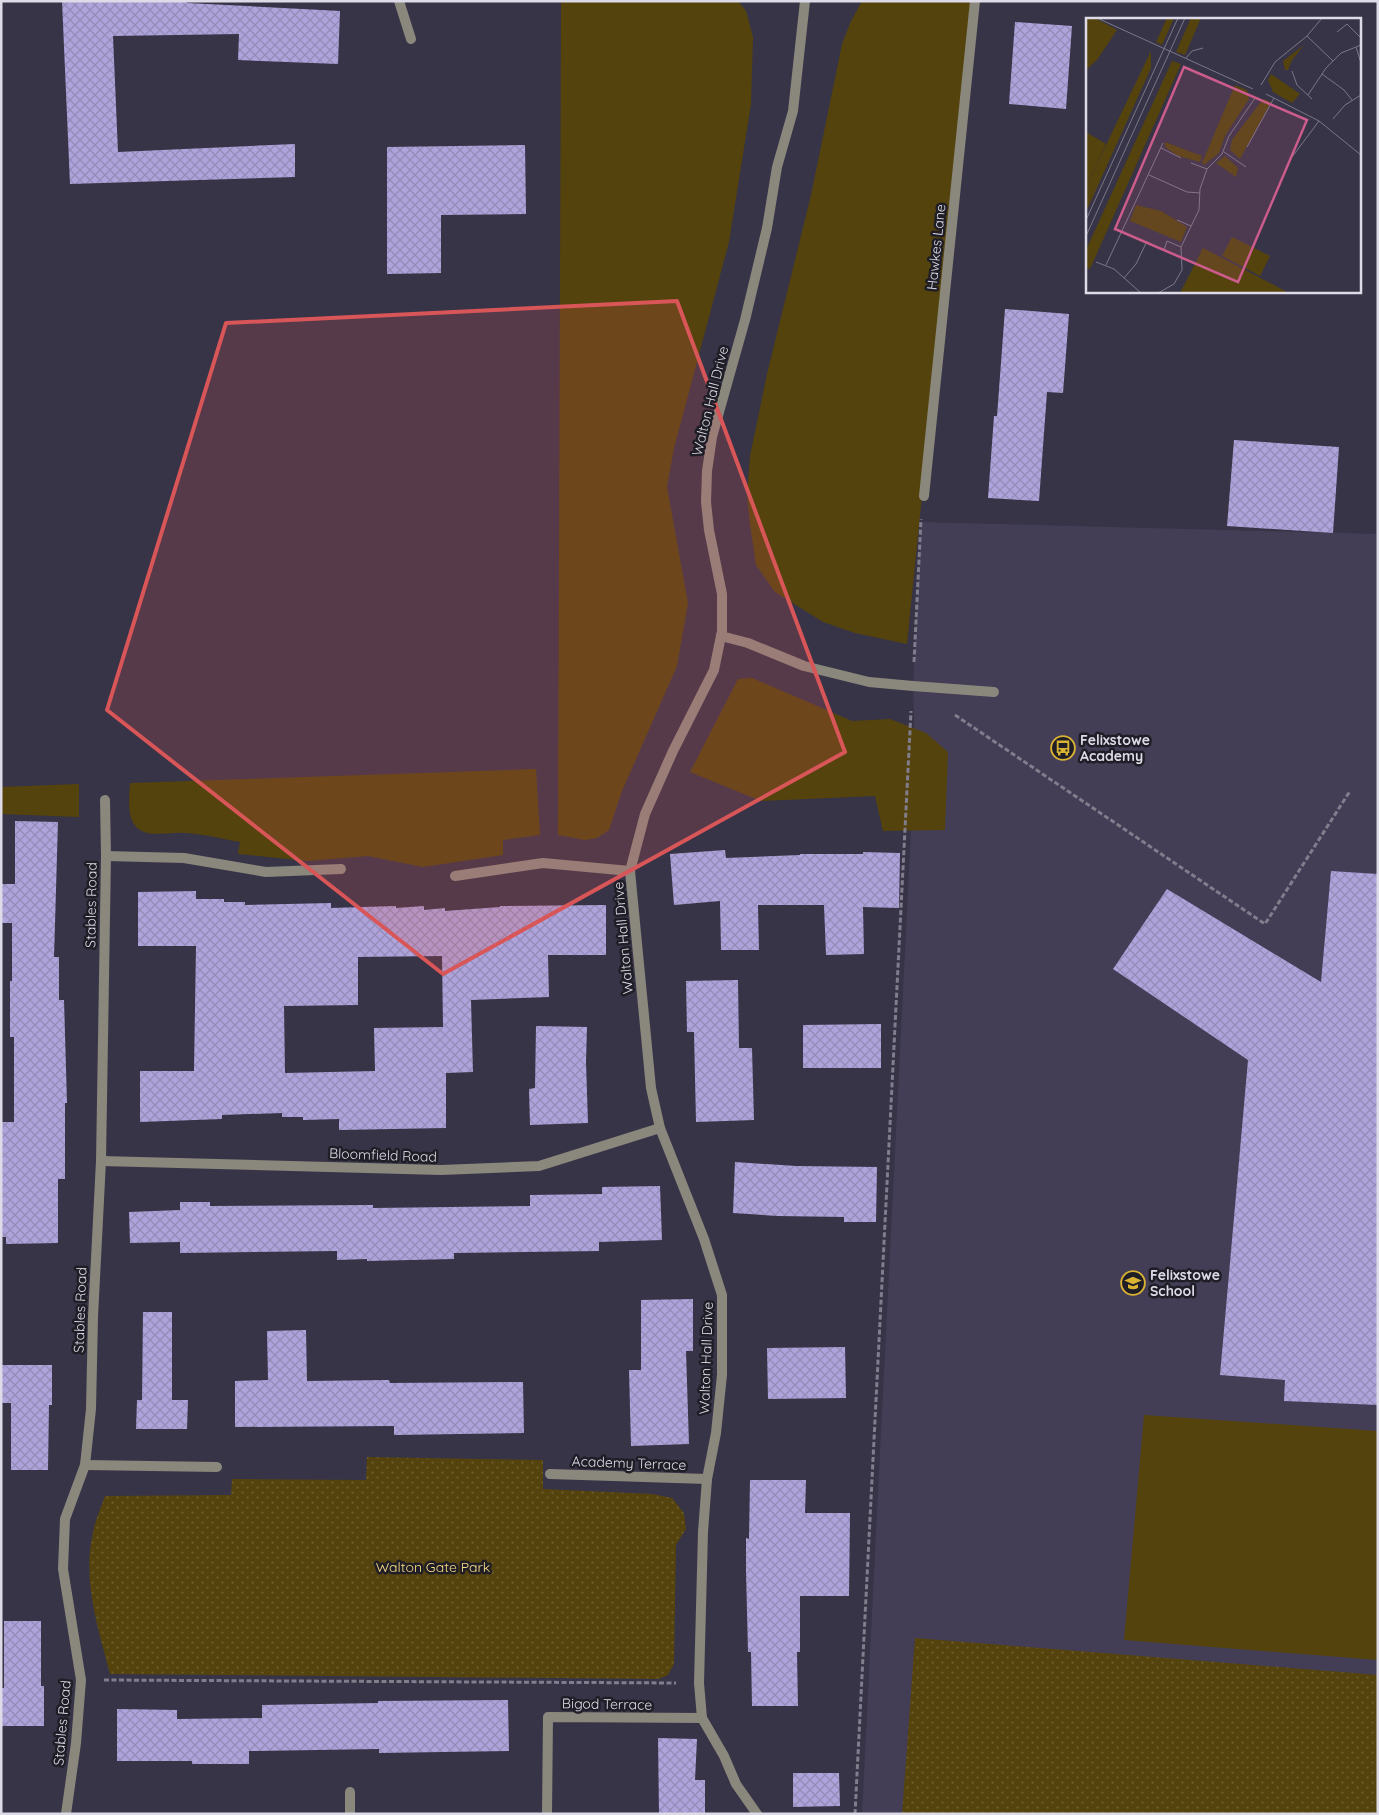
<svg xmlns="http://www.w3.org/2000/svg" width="1379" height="1815" font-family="Quicksand,sans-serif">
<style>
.built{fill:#433d56}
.green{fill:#54430c}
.park{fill:url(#park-dots)}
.building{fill:url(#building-cross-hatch);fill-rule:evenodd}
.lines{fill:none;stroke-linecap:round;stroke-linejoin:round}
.path{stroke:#807d8d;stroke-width:3;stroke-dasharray:5 2.5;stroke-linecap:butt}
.service{stroke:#8a877d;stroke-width:10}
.minor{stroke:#8a877d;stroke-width:10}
.marked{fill:#d85558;fill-opacity:0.2;stroke:#d85558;stroke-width:4;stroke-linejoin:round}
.labels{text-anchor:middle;stroke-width:5;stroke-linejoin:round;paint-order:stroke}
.street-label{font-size:14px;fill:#dddbe7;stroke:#1f1d26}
.poi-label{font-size:14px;font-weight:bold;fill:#dddbe7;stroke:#1f1d26;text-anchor:start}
.park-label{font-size:14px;fill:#fadd87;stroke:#1f1d26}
.inset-road{fill:none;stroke:#7a7787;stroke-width:1}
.view{fill:#cb5c8c;fill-opacity:0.15;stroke:#cb5c8c;stroke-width:2.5}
.inset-edge{fill:none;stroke:#dddbe7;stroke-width:2.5}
</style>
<defs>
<pattern id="park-dots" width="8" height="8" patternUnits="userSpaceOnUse" patternTransform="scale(1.25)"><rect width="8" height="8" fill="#54430c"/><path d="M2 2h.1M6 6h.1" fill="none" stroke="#6c5e2f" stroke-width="1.8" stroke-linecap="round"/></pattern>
<pattern id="building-cross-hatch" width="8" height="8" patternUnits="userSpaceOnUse" patternTransform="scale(1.25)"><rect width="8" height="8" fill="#afa3db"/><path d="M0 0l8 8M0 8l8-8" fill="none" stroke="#948bb6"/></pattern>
</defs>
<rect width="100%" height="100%" fill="#383447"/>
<path class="built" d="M 921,522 L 1378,534 L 1378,1814 L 862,1814 L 915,752 L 913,686 Z"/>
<g class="green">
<path d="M 561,1 L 738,1 L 746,11 L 753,37 L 751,104 L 729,242 L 674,448 L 667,487 L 688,603 L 677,666 L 622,791 L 609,830 L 597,838 L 585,840 L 558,835 Z"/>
<path d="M 862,1 L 972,1 L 907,644 L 855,633 L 823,622 L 775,592 L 756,565 L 750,524 L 747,495 L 750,456 L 767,374 L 811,195 L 842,44 L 851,21 Z"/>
<path d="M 752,678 L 852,721 L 890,719 L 926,733 L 948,752 L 945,830 L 883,831 L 875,796 L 761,801 L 690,772 L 738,679 Z"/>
<path d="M 536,769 L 540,835 L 503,840 L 503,855 L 423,867 L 368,856 L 307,861 L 238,854 L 240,842 C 222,839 204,834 186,833 C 176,832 165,834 155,834 C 124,832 129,805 130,783 Z"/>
<path d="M 79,784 L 79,817 L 1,814 L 1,787 Z"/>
<path d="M 1144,1415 L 1378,1431 L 1378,1660 L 1124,1640 Z"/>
</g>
<g class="park">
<path d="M 367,1457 L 543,1460 L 543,1489 L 652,1494 L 672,1498 L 684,1513 L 686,1529 L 676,1545 L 674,1664 L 668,1675 L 659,1679 L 110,1674 C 98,1628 82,1580 93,1533 C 95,1520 101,1508 105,1496 L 231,1495 L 232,1479 L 366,1480 Z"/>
<path d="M 915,1638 L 1378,1675 L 1378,1814 L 902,1814 Z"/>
</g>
<g class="building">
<path d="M 62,1 L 187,1 L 187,3 L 340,11 L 338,64 L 238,60 L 239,34 L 113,36 L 118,152 L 295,144 L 295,177 L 70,184 Z"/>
<path d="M 1015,22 L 1072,26 L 1066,109 L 1009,104 Z"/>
<path d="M 525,145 L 526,214 L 441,215 L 441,273 L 387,274 L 387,147 Z"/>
<path d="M 1005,309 L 1069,314 L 1063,393 L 1047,392 L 1039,501 L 988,498 L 994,416 L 997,416 Z"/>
<path d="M 1234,440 L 1339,447 L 1333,533 L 1227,526 Z"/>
<path d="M 15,821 L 58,822 L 54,957 L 59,957 L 59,1000 L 64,1000 L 67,1103 L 65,1103 L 65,1179 L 58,1179 L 58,1243 L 6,1244 L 6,1237 L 1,1237 L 1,1122 L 14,1122 L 14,1037 L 10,1037 L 10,981 L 12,981 L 12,923 L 1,923 L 1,884 L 15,884 Z"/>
<path d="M 725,850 L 726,858 L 800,855 L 800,854 L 863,854 L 863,852 L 900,853 L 899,908 L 863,907 L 864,954 L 826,955 L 824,905 L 758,905 L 759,950 L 721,950 L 720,901 L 674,905 L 670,854 Z"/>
<path d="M 1331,871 L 1378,874 L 1378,1405 L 1284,1401 L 1285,1380 L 1220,1375 L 1248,1060 L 1113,969 L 1167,889 L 1321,982 Z"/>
<path d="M 196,891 L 196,899 L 224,899 L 224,902 L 245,902 L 245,905 L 331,903 L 331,908 L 396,906 L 396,908 L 424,906 L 424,910 L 445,908 L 445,911 L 500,907 L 500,906 L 606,905 L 606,955 L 548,955 L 549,997 L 471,1000 L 473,1072 L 446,1073 L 446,1128 L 339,1130 L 339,1119 L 303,1120 L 303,1117 L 282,1117 L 282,1113 L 222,1115 L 222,1119 L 140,1122 L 140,1071 L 194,1071 L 196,946 L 138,946 L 138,892 ZM 442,956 L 443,1027 L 374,1028 L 375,1071 L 285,1073 L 284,1006 L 358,1005 L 358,957 Z"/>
<path d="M 738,980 L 739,1048 L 752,1048 L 754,1120 L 696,1122 L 694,1032 L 687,1032 L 686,981 Z"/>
<path d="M 881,1024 L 881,1068 L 803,1068 L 803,1025 Z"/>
<path d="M 536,1026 L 587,1027 L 586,1062 L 588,1123 L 530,1125 L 529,1089 L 535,1088 Z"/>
<path d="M 735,1162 L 796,1166 L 877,1167 L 876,1222 L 844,1222 L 844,1217 L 778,1216 L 733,1213 Z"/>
<path d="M 660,1186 L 662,1240 L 599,1242 L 599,1251 L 454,1253 L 454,1259 L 367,1261 L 367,1259 L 337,1260 L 337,1251 L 180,1253 L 180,1242 L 130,1243 L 129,1212 L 180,1210 L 180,1202 L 210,1202 L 210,1206 L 373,1205 L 373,1208 L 530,1206 L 530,1195 L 602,1194 L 602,1187 Z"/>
<path d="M 693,1299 L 693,1351 L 686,1351 L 689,1444 L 631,1446 L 629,1370 L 641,1370 L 641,1300 Z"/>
<path d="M 143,1312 L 172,1312 L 172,1400 L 188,1400 L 187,1429 L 136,1429 L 137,1400 L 142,1400 Z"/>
<path d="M 306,1330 L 307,1381 L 389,1380 L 390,1383 L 523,1382 L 524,1433 L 394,1435 L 394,1426 L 235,1427 L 235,1381 L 268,1380 L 267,1331 Z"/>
<path d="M 845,1347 L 846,1398 L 768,1399 L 767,1348 Z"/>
<path d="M 1,1365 L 52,1365 L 52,1405 L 49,1405 L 48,1470 L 11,1470 L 11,1403 L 1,1403 Z"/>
<path d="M 750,1480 L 806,1480 L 805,1513 L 850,1513 L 849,1596 L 800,1596 L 800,1652 L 797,1652 L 798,1706 L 752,1706 L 751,1652 L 748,1652 L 746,1571 L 746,1538 L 749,1539 Z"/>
<path d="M 4,1621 L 41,1621 L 41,1686 L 44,1686 L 44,1726 L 1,1726 L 1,1688 L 4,1688 Z"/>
<path d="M 508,1700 L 509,1751 L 379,1753 L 379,1749 L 249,1751 L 249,1764 L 192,1764 L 192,1761 L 117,1761 L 117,1709 L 177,1710 L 177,1719 L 262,1718 L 262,1705 L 378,1703 L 378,1701 Z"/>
<path d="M 658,1738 L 697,1739 L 695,1780 L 705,1780 L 705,1814 L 659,1814 Z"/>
<path d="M 793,1773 L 839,1773 L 840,1806 L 793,1807 Z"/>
</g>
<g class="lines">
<g class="path">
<path d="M 914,662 L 921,519"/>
<path d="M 955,715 L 1265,924 L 1350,791"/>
<path d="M 104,1680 L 676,1683"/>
<path d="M 855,1814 L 911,711"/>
</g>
<g class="service">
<path d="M 399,1 L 411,39"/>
<path d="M 721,636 L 748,643 L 804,666 L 869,682 L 913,686 L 994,692"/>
<path d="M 106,856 L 184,858 L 266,872 L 341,869"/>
<path d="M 455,876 L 543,863 L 630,871"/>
</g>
<g class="minor">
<path d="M 924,496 L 975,1"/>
<path d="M 101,1161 L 441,1170 L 539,1166 L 660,1128"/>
<path d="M 85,1465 L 217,1467"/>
<path d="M 550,1474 L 707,1479"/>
<path d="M 350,1792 L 350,1814"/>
<path d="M 66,1814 L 76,1743 L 81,1680 L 63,1569 L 65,1519 L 85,1465 L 91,1409 L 93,1317 L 101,1161 L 106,856 L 105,800"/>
<path d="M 547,1814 L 548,1717 L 702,1718"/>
<path d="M 757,1814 L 736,1784 L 724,1756 L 702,1718 L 699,1683 L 703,1532 L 707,1479 L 716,1433 L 722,1375 L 722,1295 L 704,1239 L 660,1128 L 651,1088 L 630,871 L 645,814 L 673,751 L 714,670 L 722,631 L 722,594 L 709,530 L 706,502 L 707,471 L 712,437 L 745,320 L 767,228 L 777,167 L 793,111 L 805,1"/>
</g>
</g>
<path class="marked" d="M 677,301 L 845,752 L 443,974 L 107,710 L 226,323 Z"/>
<defs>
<g id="bus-ring" transform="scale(1.25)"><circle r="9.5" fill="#1f1d26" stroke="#dab333" stroke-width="1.5"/><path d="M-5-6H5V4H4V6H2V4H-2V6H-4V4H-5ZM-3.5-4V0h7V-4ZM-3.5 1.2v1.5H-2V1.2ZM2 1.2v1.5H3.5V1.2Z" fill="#dab333"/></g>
<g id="school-ring" transform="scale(1.25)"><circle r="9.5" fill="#1f1d26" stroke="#dab333" stroke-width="1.5"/><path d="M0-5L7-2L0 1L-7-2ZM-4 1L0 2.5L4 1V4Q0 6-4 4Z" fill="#dab333"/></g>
</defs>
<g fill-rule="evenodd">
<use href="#bus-ring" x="1063" y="748"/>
<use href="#school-ring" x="1133" y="1283"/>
</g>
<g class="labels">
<g class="street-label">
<text transform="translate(936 247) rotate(-84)" y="5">Hawkes Lane</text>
<text transform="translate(710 401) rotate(-76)" y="5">Walton Hall Drive</text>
<text transform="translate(91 905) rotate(-89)" y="5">Stables Road</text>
<text transform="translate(623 938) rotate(-95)" y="5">Walton Hall Drive</text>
<text transform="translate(383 1155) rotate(2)" y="5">Bloomfield Road</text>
<text transform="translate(80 1310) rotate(-88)" y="5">Stables Road</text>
<text transform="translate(706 1358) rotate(-88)" y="5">Walton Hall Drive</text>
<text transform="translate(629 1463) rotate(2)" y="5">Academy Terrace</text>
<text transform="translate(607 1704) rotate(1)" y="5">Bigod Terrace</text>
<text transform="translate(62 1723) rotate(-85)" y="5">Stables Road</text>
</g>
<g class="poi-label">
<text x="1080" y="745">Felixstowe<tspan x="1080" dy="16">Academy</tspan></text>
<text x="1150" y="1280">Felixstowe<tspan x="1150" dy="16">School</tspan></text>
</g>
<g class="park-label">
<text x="433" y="1572">Walton Gate Park</text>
</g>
</g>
<g transform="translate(1086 18)">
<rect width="275" height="275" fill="#383447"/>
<path d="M 0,0 L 9,0 L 31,12 L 11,42 L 0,52 ZM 218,27 L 206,42 L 202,52 L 199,52 L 197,43 ZM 185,56 L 214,76 L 206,85 L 187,74 L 182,62 ZM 149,67 L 161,72 L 163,81 L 139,118 L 133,135 L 118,147 L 116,145 ZM 177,81 L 185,84 L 154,141 L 144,132 L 146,122 ZM 0,114 L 20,126 L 0,169 ZM 79,124 L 116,138 L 114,144 L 92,138 L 79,129 ZM 139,138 L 152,150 L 150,159 L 130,145 ZM 146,219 L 184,238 L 174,258 L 136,238 Z" fill="#54430c"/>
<path d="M 81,0 L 88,0 L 76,27 L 70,24 ZM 105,0 L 115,0 L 99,37 L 90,34 ZM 65,33 L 65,50 L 0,194 L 0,169 ZM 86,43 L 95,46 L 4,251 L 0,249 L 0,232 Z" fill="#54430c"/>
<path d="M 50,187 L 75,193 L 101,209 L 95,224 L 44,203 ZM 117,230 L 203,275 L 94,275 Z" fill="#54430c"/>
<path class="inset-road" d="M 11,0 L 167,71M 251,14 L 261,6 L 275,20M 221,18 L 247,43M 270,29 L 275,45M 100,40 L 106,33 L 117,30M 206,53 L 211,67 L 226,81M 236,56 L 258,72 L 266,82M 175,67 L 189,44 L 221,18 L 236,0M 180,76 L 233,103 L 275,137M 222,77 L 240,50 L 255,35 L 275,27M 247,101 L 259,87 L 275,77M 161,129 L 188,80M 75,130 L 95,140M 138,134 L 160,149M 206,139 L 233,103M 105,145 L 121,151M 63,157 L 101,174 L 114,175M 0,202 L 92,0M 91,202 L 105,208M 0,218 L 99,0M 78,232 L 81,223 L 95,229M 10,244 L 28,251 L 55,275M 20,247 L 77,125M 38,260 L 50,246 L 61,223M 72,275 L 88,266 L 96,252 L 95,229 L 113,192 L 114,171 L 121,151 L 136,136 L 143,118 L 169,80"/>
<path class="view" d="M 98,49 L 221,102 L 152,264 L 29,211 Z"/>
<rect width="275" height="275" class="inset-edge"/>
</g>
<rect width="1379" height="1815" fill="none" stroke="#dddbe7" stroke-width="5"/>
</svg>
